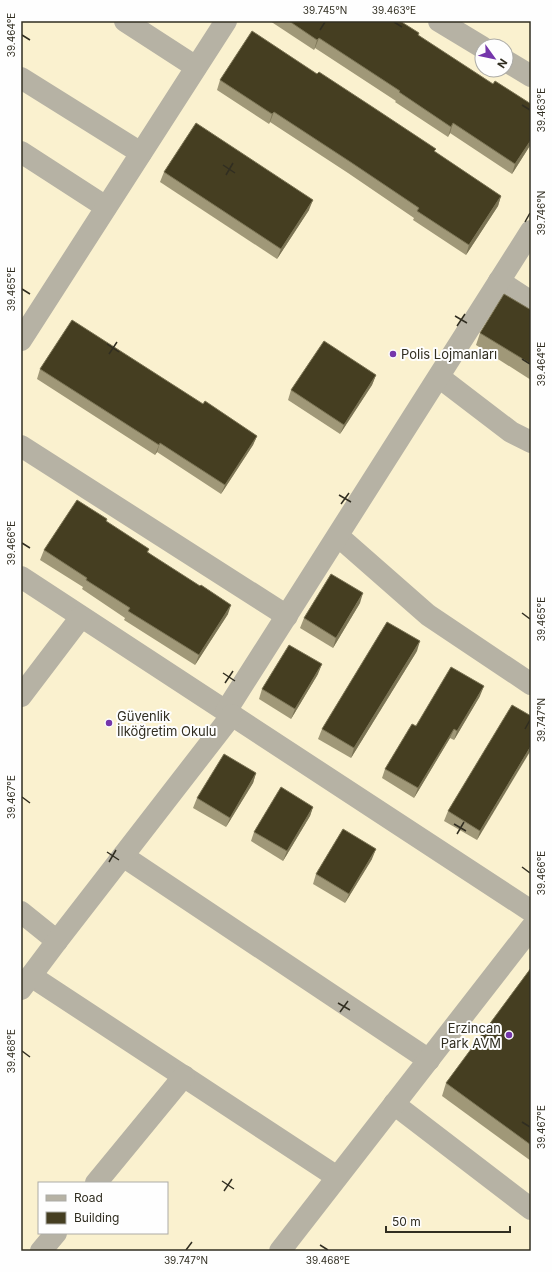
<svg xmlns="http://www.w3.org/2000/svg" width="552" height="1272" font-family="Inter,sans-serif">
<style>
.lines{fill:none;stroke-linecap:round;stroke-linejoin:round}
.minor{stroke:#b6b2a4;stroke-width:22}
.wall{fill:#a09878}
.shaded-wall{fill:#7b7455}
.building{fill:#453e21;stroke:#7b7455}
.ticks{fill:none;stroke:#312e21;stroke-width:1.5}
.poi-dot{fill:#7536ab;stroke:#fefefe;stroke-width:1.5}
.labels{text-anchor:middle;stroke-width:4;stroke-linejoin:round;paint-order:stroke}
.poi-label{font-size:13px;fill:#312e21;stroke:#fefefe;text-anchor:start}
.neatline{fill:none;stroke:#312e21;stroke-width:1.5}
.ticks-label{font-size:10px;text-anchor:middle;fill:#312e21}
</style>
<rect width="100%" height="100%" fill="#faf1cf"/>
<g class="lines">
<g class="minor">
<path d="M 125,21 L 196,67"/>
<path d="M 439,21 L 482,47"/>
<path d="M 506,61 L 531,76"/>
<path d="M 21,78 L 141,153"/>
<path d="M 21,152 L 106,207"/>
<path d="M 499,281 L 531,302"/>
<path d="M 21,340 L 226,21"/>
<path d="M 439,377 L 511,432 L 531,442"/>
<path d="M 21,446 L 287,616"/>
<path d="M 338,536 L 428,615 L 531,684"/>
<path d="M 21,577 L 531,911"/>
<path d="M 21,696 L 81,617"/>
<path d="M 226,711 L 531,231"/>
<path d="M 123,856 L 429,1060"/>
<path d="M 21,912 L 57,941"/>
<path d="M 31,976 L 337,1177"/>
<path d="M 21,989 L 57,941 L 232,715"/>
<path d="M 394,1104 L 531,1209"/>
<path d="M 96,1183 L 184,1076"/>
<path d="M 41,1251 L 56,1233"/>
<path d="M 280,1251 L 531,928"/>
</g>
</g>
<g class="wall">
<path d="M 270,21 L 400,21 L 418,35 L 531,144 L 512,174 L 450,133 L 448,137 L 395,102 L 396,101 L 315,48 L 314,50 Z"/>
<path d="M 220,80 L 435,152 L 501,196 L 498,206 L 466,255 L 413,220 L 414,218 L 348,173 L 270,122 L 269,124 L 217,90 Z"/>
<path d="M 164,172 L 309,210 L 277,259 L 160,182 Z"/>
<path d="M 531,310 L 531,380 L 476,345 L 480,333 Z"/>
<path d="M 40,369 L 203,404 L 257,436 L 253,445 L 221,494 L 157,452 L 155,455 L 37,379 Z"/>
<path d="M 376,375 L 372,385 L 340,434 L 288,400 L 291,390 Z"/>
<path d="M 106,522 L 149,549 L 148,552 L 228,614 L 195,665 L 124,620 L 125,618 L 82,589 L 83,587 L 40,560 L 44,550 Z"/>
<path d="M 360,603 L 333,648 L 300,628 L 304,618 Z"/>
<path d="M 417,651 L 351,758 L 318,739 L 322,729 Z"/>
<path d="M 318,674 L 291,719 L 259,699 L 262,689 Z"/>
<path d="M 480,696 L 454,740 L 450,738 L 414,798 L 382,778 L 385,769 L 416,726 Z"/>
<path d="M 531,716 L 477,840 L 444,821 L 448,811 Z"/>
<path d="M 256,773 L 253,783 L 226,827 L 193,808 L 197,798 Z"/>
<path d="M 313,807 L 310,816 L 283,861 L 251,841 L 254,832 Z"/>
<path d="M 372,859 L 345,903 L 313,884 L 316,874 Z"/>
<path d="M 531,968 L 531,1161 L 442,1096 L 446,1083 Z"/>
</g>
<g class="shaded-wall">
<path d="M 319,38 L 315,48 L 314,50 L 317,40 Z"/>
<path d="M 274,112 L 270,122 L 269,124 L 272,114 Z"/>
<path d="M 453,123 L 450,133 L 448,137 L 451,127 Z"/>
<path d="M 531,140 L 531,144 L 512,174 L 515,164 Z"/>
<path d="M 501,196 L 498,206 L 466,255 L 469,245 Z"/>
<path d="M 313,200 L 309,210 L 277,259 L 281,249 Z"/>
<path d="M 376,375 L 372,385 L 340,434 L 344,425 Z"/>
<path d="M 257,436 L 253,445 L 221,494 L 225,485 Z"/>
<path d="M 160,443 L 157,452 L 155,455 L 159,445 Z"/>
<path d="M 363,593 L 360,603 L 333,648 L 336,638 Z"/>
<path d="M 231,605 L 228,614 L 195,665 L 199,655 Z"/>
<path d="M 420,641 L 417,651 L 351,758 L 354,748 Z"/>
<path d="M 322,664 L 318,674 L 291,719 L 295,709 Z"/>
<path d="M 484,686 L 480,696 L 454,740 L 457,731 Z"/>
<path d="M 454,729 L 450,738 L 414,798 L 418,788 Z"/>
<path d="M 531,746 L 531,750 L 477,840 L 480,831 Z"/>
<path d="M 256,773 L 253,783 L 226,827 L 230,818 Z"/>
<path d="M 313,807 L 310,816 L 283,861 L 287,851 Z"/>
<path d="M 376,849 L 372,859 L 345,903 L 349,894 Z"/>
</g>
<g class="building">
<path d="M 289,21 L 400,21 L 419,33 L 418,35 L 493,84 L 495,81 L 531,104 L 531,140 L 515,164 L 453,123 L 451,127 L 399,92 L 400,91 L 319,38 L 317,40 Z"/>
<path d="M 252,31 L 317,74 L 319,72 L 371,106 L 436,149 L 434,151 L 501,196 L 469,245 L 417,211 L 419,208 L 352,163 L 274,112 L 272,114 L 220,80 Z"/>
<path d="M 196,123 L 313,200 L 281,249 L 164,172 Z"/>
<path d="M 504,294 L 531,310 L 531,364 L 480,333 Z"/>
<path d="M 72,320 L 203,404 L 205,401 L 257,436 L 225,485 L 160,443 L 159,445 L 40,369 Z"/>
<path d="M 324,341 L 376,375 L 344,425 L 291,390 Z"/>
<path d="M 77,500 L 107,519 L 106,521 L 149,549 L 147,552 L 200,586 L 201,585 L 231,605 L 199,655 L 128,611 L 130,608 L 86,580 L 87,578 L 44,550 Z"/>
<path d="M 331,574 L 363,593 L 336,638 L 304,618 Z"/>
<path d="M 387,622 L 420,641 L 354,748 L 322,729 Z"/>
<path d="M 289,645 L 322,664 L 295,709 L 262,689 Z"/>
<path d="M 451,667 L 484,686 L 457,731 L 454,729 L 418,788 L 385,769 L 412,724 L 416,726 Z"/>
<path d="M 512,705 L 531,716 L 531,746 L 480,831 L 448,811 Z"/>
<path d="M 224,754 L 256,773 L 230,818 L 197,798 Z"/>
<path d="M 281,787 L 313,807 L 287,851 L 254,832 Z"/>
<path d="M 343,829 L 376,849 L 349,894 L 316,874 Z"/>
<path d="M 531,968 L 531,1145 L 446,1083 Z"/>
</g>
<path class="ticks" d="M 394,22 L 402,27M 320,30 L 325,22M 22,35 L 30,40M 522,105 L 530,110M 223,165 L 235,173M 226,175 L 233,163M 525,222 L 530,213M 22,289 L 30,294M 455,316 L 467,323M 457,326 L 465,314M 107,344 L 119,352M 109,354 L 117,342M 522,359 L 530,364M 339,495 L 351,502M 341,504 L 349,493M 22,543 L 30,548M 522,613 L 530,619M 223,673 L 235,681M 225,683 L 233,671M 525,729 L 530,720M 22,797 L 30,803M 454,824 L 466,831M 457,834 L 464,822M 107,852 L 119,860M 109,862 L 116,850M 522,867 L 530,873M 338,1003 L 350,1010M 340,1012 L 348,1001M 22,1051 L 30,1057M 522,1122 L 530,1127M 222,1181 L 234,1189M 224,1191 L 232,1179M 320,1245 L 328,1250M 186,1250 L 192,1242"/>
<g class="poi-dot">
<circle cx="393" cy="354" r="4"/>
<circle cx="109" cy="723" r="4"/>
<circle cx="509" cy="1035" r="4"/>
</g>
<g class="labels">
<g class="poi-label">
<text x="401" y="359">Polis Lojmanları</text>
<text x="117" y="721">Güvenlik<tspan x="117" dy="15">İlköğretim Okulu</tspan></text>
<text x="501" y="1033" text-anchor="end">Erzincan<tspan x="501" dy="15">Park AVM</tspan></text>
</g>
</g>
<rect width="552" height="1272" fill="none" stroke="#fefefe" stroke-width="44"/>
<rect x="38" y="1182" width="130" height="52" fill="#fefefe" stroke="#acaba6"/>
<rect x="46" y="1195" width="20" height="6" fill="#b6b2a4" stroke="#acaba6"/>
<text x="74" y="1202" font-size="12" fill="#312e21">Road</text>
<rect x="46" y="1212" width="20" height="12" fill="#453e21" stroke="#acaba6"/>
<text x="74" y="1222" font-size="12" fill="#312e21">Building</text>
<g transform="translate(494 58) rotate(123)"><circle r="19" fill="#fefefe" stroke="#acaba6"/>
<path d="M0-3L7 15L0 10L-7 15Z" fill="#7536ab"/>
<text y="-6" font-size="11" font-weight="bold" text-anchor="middle" fill="#312e21">N</text>
</g>
<path d="M386 1226v6h124v-6" fill="none" stroke="#312e21" stroke-width="2"/>
<text x="392" y="1226" font-size="12" fill="#312e21" stroke="#fefefe" stroke-width="3" paint-order="stroke">50 m</text>
<rect x="22" y="22" width="508" height="1228" class="neatline"/>
<g class="ticks-label">
<text x="325" y="14">39.745°N</text>
<text x="394" y="14">39.463°E</text>
<text transform="translate(11 35) rotate(-90)" y="4">39.464°E</text>
<text transform="translate(541 110) rotate(-90)" y="4">39.463°E</text>
<text transform="translate(541 213) rotate(-90)" y="4">39.746°N</text>
<text transform="translate(11 289) rotate(-90)" y="4">39.465°E</text>
<text transform="translate(541 364) rotate(-90)" y="4">39.464°E</text>
<text transform="translate(11 543) rotate(-90)" y="4">39.466°E</text>
<text transform="translate(541 619) rotate(-90)" y="4">39.465°E</text>
<text transform="translate(541 720) rotate(-90)" y="4">39.747°N</text>
<text transform="translate(11 797) rotate(-90)" y="4">39.467°E</text>
<text transform="translate(541 873) rotate(-90)" y="4">39.466°E</text>
<text transform="translate(11 1051) rotate(-90)" y="4">39.468°E</text>
<text transform="translate(541 1127) rotate(-90)" y="4">39.467°E</text>
<text x="186" y="1264">39.747°N</text>
<text x="328" y="1264">39.468°E</text>
</g>
</svg>
